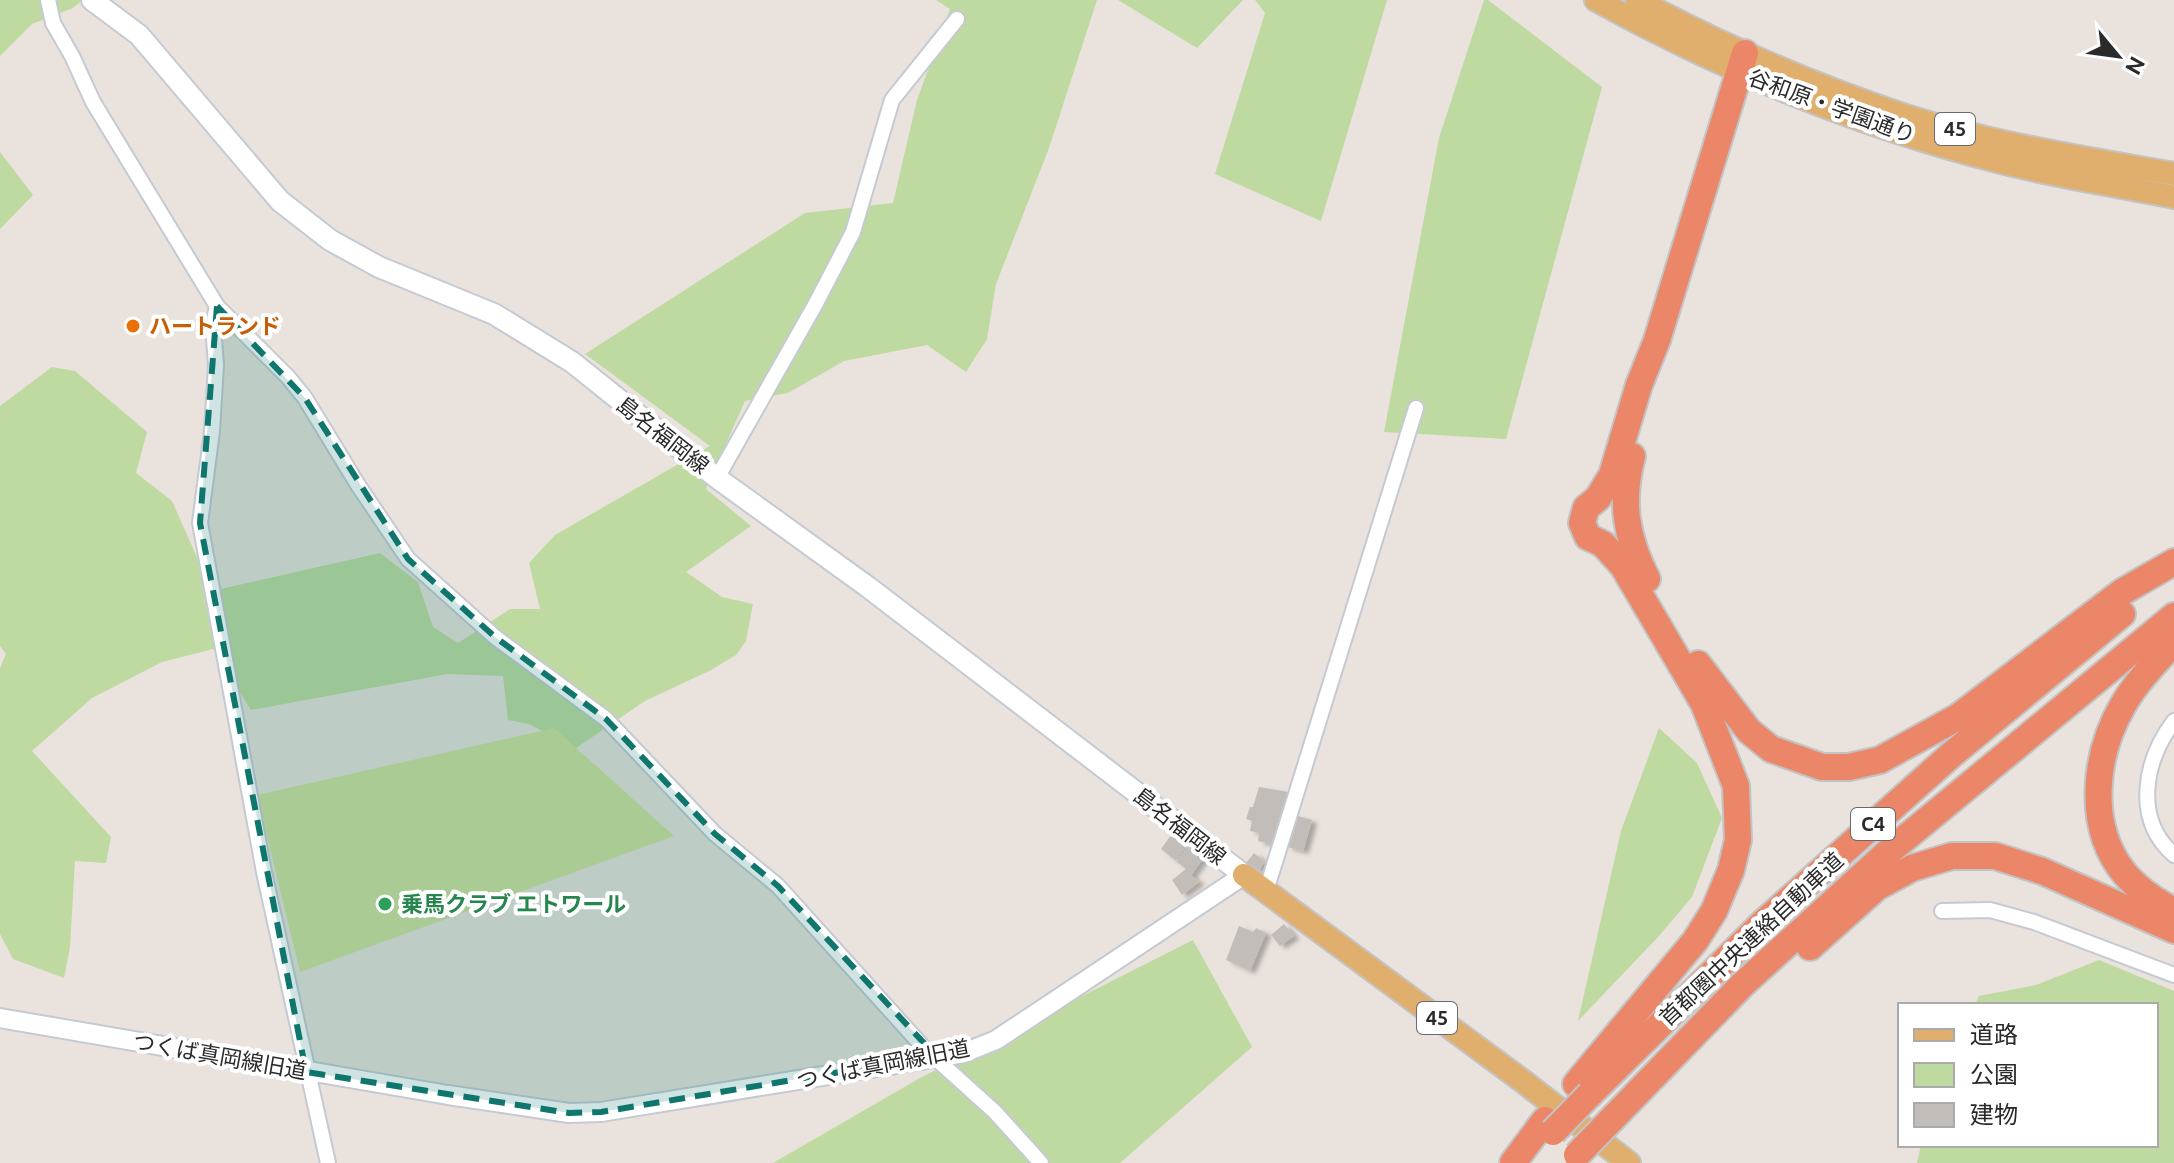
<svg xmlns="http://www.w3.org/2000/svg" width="2174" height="1163" font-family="Ubuntu,'Noto Sans JP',sans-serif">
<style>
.green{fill:#bfdaa0}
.pitch{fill:#d1e09d}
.building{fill:#c3bdb9;filter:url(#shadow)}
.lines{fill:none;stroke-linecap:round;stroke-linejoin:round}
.minor-casing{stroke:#c5cad2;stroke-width:18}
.tertiary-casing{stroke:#c5cad2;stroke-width:22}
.secondary-casing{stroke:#c5cad2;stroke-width:24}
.primary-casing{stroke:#c3c3c3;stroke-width:26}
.motorway-casing{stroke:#c3c3c3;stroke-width:30}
.minor{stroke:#fff;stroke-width:14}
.tertiary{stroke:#fff;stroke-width:18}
.secondary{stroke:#fff;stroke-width:20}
.primary{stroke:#e0af6d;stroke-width:22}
.motorway{stroke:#eb8768;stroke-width:26}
.motorway-bridge-casing{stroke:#c3c3c3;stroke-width:30;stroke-linecap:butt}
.motorway-bridge{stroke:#eb8768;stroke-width:26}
.marked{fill:#0f766e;fill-opacity:0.2;stroke:#0f766e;stroke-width:6;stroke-dasharray:16 10;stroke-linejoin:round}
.food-dot{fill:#e8710a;stroke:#fff;stroke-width:3}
.leisure-dot{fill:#2e9e5b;stroke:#fff;stroke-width:3}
.labels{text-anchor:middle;stroke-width:8;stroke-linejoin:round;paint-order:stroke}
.shield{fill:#fff;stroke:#6a6a6a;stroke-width:2}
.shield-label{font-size:20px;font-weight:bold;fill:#2a2a2a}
.street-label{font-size:22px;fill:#2a2a2a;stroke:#fff}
.food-label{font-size:22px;font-weight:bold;fill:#c56008;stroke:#fff;text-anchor:start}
.leisure-label{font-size:22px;font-weight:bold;fill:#27864d;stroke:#fff;text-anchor:start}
</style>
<defs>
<filter id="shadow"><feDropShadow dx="5.5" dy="3" stdDeviation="2" flood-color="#0004"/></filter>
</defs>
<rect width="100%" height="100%" fill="#eae2dd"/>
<g class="green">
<path d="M 0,0 L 83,0 L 73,8 L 32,24 L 0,56 Z"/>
<path d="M 936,0 L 1097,0 L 1049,148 L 996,284 L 987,339 L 966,372 L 927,345 L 844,361 L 788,393 L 745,401 L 706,489 L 751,526 L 686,572 L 722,597 L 753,604 L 746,641 L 736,655 L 711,670 L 645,701 L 576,748 L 529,724 L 508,720 L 503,676 L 447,674 L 251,710 L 213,649 L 162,662 L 92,698 L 32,751 L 111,837 L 106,863 L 75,861 L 70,947 L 64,978 L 13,959 L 0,934 L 0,668 L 6,654 L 0,646 L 0,406 L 52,367 L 75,371 L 147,432 L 136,473 L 172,501 L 212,591 L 380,553 L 418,582 L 433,627 L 458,643 L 510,609 L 540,609 L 529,563 L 555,535 L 710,446 L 585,354 L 805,213 L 893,203 L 917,100 L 950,9 Z"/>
<path d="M 1118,0 L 1243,0 L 1197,48 Z"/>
<path d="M 1255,0 L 1387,0 L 1321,221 L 1215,174 L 1265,13 Z"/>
<path d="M 1484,0 L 1488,0 L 1602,87 L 1506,439 L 1384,432 L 1439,138 Z"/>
<path d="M 0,152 L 33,195 L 0,229 Z"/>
<path d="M 1659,728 L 1697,763 L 1722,818 L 1692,897 L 1658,937 L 1578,1021 L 1621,831 Z"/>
<path d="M 1193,940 L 1252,1047 L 1120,1163 L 773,1163 L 920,1078 Z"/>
<path d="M 2099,960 L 2174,991 L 2174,1163 L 1917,1163 L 1921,1145 L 2156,1145 L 2156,1005 L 1975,1005 L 1979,996 L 2036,985 Z"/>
</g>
<path class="pitch" d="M 554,728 L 674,836 L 300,972 L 257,795 Z"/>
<g class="building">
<path d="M 1259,787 L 1288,792 L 1276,838 L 1272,844 L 1258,841 L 1259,833 L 1250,831 L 1252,821 L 1246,819 L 1250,807 L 1253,807 Z"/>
<path d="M 1298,816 L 1312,820 L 1303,851 L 1287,847 Z"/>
<path d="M 1171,835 L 1186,846 L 1176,861 L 1161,849 Z"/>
<path d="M 1187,847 L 1203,859 L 1191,875 L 1199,882 L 1182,895 L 1172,880 L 1186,869 L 1177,862 Z"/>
<path d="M 1254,853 L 1265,862 L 1258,871 L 1246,863 Z"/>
<path d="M 1284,924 L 1294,936 L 1280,946 L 1271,935 Z"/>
<path d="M 1239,926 L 1253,932 L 1256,928 L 1266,933 L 1250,971 L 1226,960 Z"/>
</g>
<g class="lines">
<g class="minor-casing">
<g id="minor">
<path d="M 48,0 L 53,23 L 72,56 L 93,102 L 217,306 L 288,377 L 305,398 L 358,485 L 408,559 L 495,637 L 606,719 L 715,834 L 778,886 L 924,1048 L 995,1112 L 1041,1163"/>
<path d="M 217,306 L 213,325 L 216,365 L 212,431 L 200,523 L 264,872 L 328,1163"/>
<path d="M 717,478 L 815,305 L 853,232 L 892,100 L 957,19"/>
<path d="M 2174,721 C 2144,761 2133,819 2174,855"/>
<path d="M 1266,891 L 1416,408"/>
<path d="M 1942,911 L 1990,910 L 2034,922 L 2174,975"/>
</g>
</g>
<g class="tertiary-casing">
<path id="tertiary" d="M 0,1018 L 448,1095 L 569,1113 L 601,1112 L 964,1053 L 996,1040 L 1244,875"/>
</g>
<g class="secondary-casing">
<path id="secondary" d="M 92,0 L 139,35 L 280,201 L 330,240 L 379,267 L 494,314 L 572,362 L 717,478 L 868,587 L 1244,875"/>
</g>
<g class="primary-casing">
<g id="primary">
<path d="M 1596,0 C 1724,71 1860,126 2001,162 C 2058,177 2117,185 2174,197"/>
<path d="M 1637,0 C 1721,45 1810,84 1900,114 C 1988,143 2083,158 2174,174"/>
<path d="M 1244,875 L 1524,1082 L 1629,1163"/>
</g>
</g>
<g class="motorway-casing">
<g id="motorway">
<path d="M 1632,456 C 1620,502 1626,538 1647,579"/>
<path d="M 2174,643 C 2156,661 2136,682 2123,705 C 2094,755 2086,827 2125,874 C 2138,889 2157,902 2174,911"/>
<path d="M 1698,664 L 1749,731 L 1771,749 L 1822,767 L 1849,767 L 1880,760 L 1958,717 L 2122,592 L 2174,562"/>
<path d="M 1810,947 L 1877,887 L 1912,868 L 1952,856 L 1995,856 L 2042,871 L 2174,930"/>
<path d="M 1576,1084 L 1695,941 L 1714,911 L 1731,870 L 1738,840 L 1736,786 L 1704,704 L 1623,566 L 1603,544 L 1588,537 L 1582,523 L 1586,508 L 1598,498 L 1612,475 L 1639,385 L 1657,340 L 1745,53"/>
<path d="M 1590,1094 L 1762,924 L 1951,755 L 2122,614"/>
<path d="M 1614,1117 L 1742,985 L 1886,854 L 2174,616"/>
<path d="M 1513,1163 L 1545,1120"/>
</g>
</g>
<use href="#minor" class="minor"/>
<use href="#tertiary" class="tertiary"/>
<use href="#secondary" class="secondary"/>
<use href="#primary" class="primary"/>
<use href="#motorway" class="motorway"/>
<g class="motorway-bridge-casing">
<g id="motorway-bridge">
<path d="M 1553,1132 L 1590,1094"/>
<path d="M 1577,1155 L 1614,1117"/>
</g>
</g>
<use href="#motorway-bridge" class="motorway-bridge"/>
</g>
<path class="marked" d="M 217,306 L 305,398 L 408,559 L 495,637 L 606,719 L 715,834 L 778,886 L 936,1056 L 601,1112 L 569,1113 L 306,1072 L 200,523 Z"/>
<circle class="food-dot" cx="133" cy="326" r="8"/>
<circle class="leisure-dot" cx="385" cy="904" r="8"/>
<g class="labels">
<g class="shield">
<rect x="1935" y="113" width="40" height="32" rx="6"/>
<rect x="1851" y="808" width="44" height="32" rx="6"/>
<rect x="1417" y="1002" width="40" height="32" rx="6"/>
</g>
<g class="shield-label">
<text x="1955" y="136">45</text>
<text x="1873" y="831">C4</text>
<text x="1437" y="1025">45</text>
</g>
<g class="street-label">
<text transform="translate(1832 106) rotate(20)" y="8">谷和原・学園通り</text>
<text transform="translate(663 435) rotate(38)" y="8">島名福岡線</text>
<text transform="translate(1180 826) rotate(38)" y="8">島名福岡線</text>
<text transform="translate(1751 939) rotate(-43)" y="8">首都圏中央連絡自動車道</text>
<text transform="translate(220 1056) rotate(10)" y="8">つくば真岡線旧道</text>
<text transform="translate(883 1064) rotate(-11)" y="8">つくば真岡線旧道</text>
</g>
<g class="food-label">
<text x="149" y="334">ハートランド</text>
</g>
<g class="leisure-label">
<text x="401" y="912">乗馬クラブ エトワール</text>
</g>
</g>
<rect x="1898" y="1003" width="260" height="144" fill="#ffffff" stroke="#aaaaaa" stroke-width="2"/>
<rect x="1914" y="1029" width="40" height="12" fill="#e0af6d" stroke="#aaaaaa" stroke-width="2"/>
<text x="1970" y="1043" font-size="24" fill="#2a2a2a">道路</text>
<rect x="1914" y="1063" width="40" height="24" fill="#bfdaa0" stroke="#aaaaaa" stroke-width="2"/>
<text x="1970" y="1083" font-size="24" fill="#2a2a2a">公園</text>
<rect x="1914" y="1103" width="40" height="24" fill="#c3bdb9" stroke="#aaaaaa" stroke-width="2"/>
<text x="1970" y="1123" font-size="24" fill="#2a2a2a">建物</text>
<g transform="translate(2118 56) rotate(119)" stroke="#ffffff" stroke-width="6" paint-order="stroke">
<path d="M0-6L14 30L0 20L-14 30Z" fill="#2a2a2a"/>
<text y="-12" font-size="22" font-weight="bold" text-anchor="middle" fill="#2a2a2a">N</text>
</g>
</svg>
